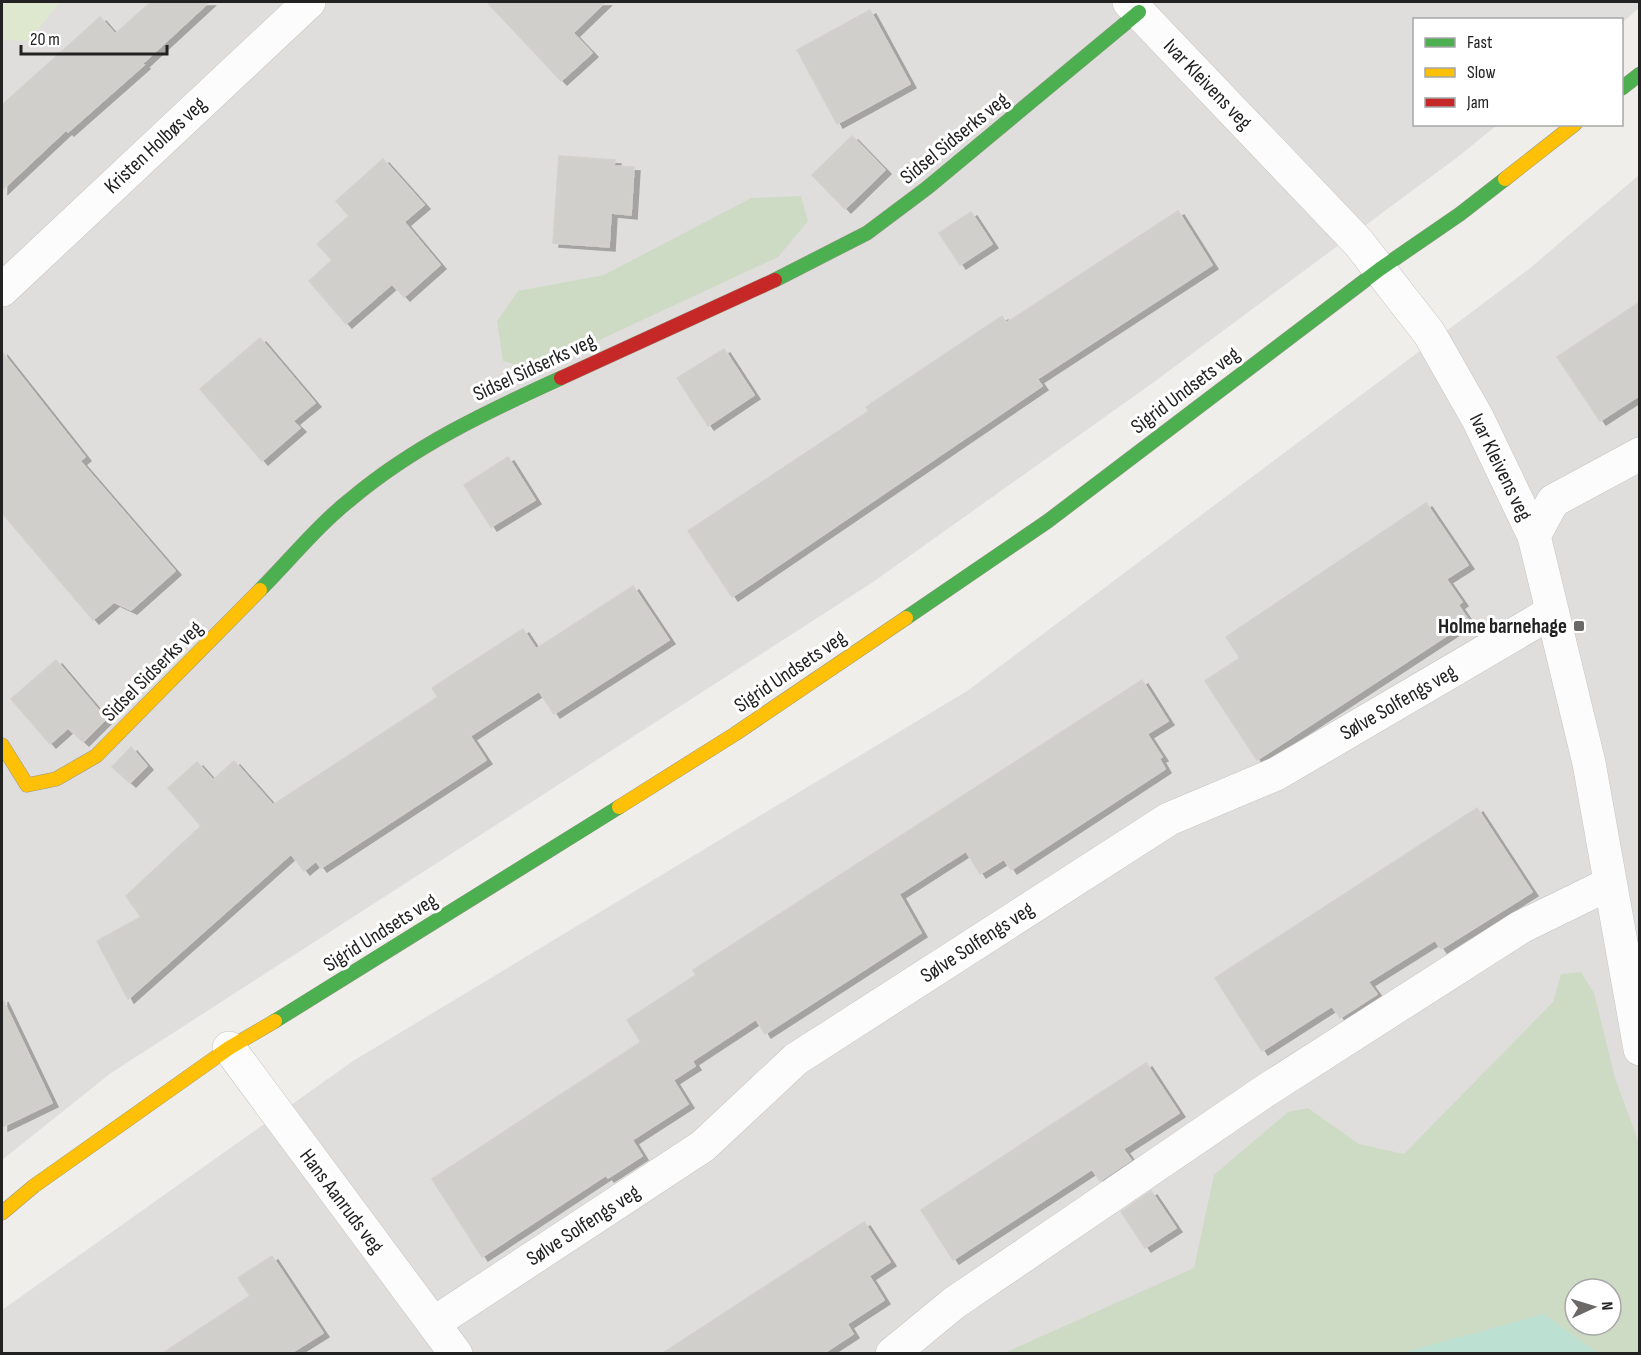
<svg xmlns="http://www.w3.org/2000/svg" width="1641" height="1355" font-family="'Sofia Sans Condensed',sans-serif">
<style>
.residential{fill:#dfdedc;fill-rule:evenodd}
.grass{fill:#dde8ce}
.forest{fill:#cddbc4;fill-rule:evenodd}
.pitch{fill:#bce0d1}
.building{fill:#d1cfcc;stroke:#d3d0cd;stroke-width:1.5;filter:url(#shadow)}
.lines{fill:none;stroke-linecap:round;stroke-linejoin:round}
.street-casing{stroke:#c6c5c3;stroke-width:34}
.fast-casing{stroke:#979785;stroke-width:15}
.slow-casing{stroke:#979785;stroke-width:15}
.jam-casing{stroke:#979785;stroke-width:15}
.street{stroke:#fdfcfc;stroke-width:33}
.fast{stroke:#4caf50;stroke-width:14}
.slow{stroke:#ffc107;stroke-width:14}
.jam{stroke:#c62828;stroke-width:14}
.poi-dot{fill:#6a6968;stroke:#fff;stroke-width:2}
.labels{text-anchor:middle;stroke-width:6;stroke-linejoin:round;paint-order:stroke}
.street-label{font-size:21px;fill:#222;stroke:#fff}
.poi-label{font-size:21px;font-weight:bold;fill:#222;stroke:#fff;text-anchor:end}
</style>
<defs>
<filter id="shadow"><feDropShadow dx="6" dy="4" stdDeviation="0" flood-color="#0004"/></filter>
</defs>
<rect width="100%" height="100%" fill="#f0eeeb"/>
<g class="residential">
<path d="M 2,2 L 1639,2 L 1639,8 L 1622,23 L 1622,20 L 1414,20 L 1414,124 L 1497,125 L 1459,156 L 1154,382 L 873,582 L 111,1073 L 2,1160 Z"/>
<path d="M 1639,175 L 1639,1353 L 2,1354 L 2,1310 L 353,1061 L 967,691 L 1529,269 ZM 1575,1289 L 1611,1289 L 1611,1325 L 1575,1325 Z"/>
</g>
<path class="grass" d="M 2,2 L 60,2 L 29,41 L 2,40 Z"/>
<g class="forest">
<path d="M 801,196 L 808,221 L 778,257 L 535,370 L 503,361 L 497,321 L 518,291 L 604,275 L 751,198 Z"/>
<path d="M 1581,972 L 1594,993 L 1615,1078 L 1639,1143 L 1639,1353 L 1597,1353 L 1544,1314 L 1406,1353 L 1002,1354 L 1194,1268 L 1214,1175 L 1288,1112 L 1308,1108 L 1359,1144 L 1404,1154 L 1553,1002 L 1561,974 ZM 1575,1289 L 1611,1289 L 1611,1325 L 1575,1325 Z"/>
</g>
<path class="pitch" d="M 1544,1314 L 1597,1353 L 1406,1353 L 1412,1350 Z"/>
<g class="building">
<path d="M 151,2 L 209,2 L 142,64 L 144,65 L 68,132 L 66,130 L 2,190 L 2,105 L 100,17 L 115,34 Z"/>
<path d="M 487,2 L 605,2 L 573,33 L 592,53 L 561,81 Z"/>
<path d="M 870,10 L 910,84 L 837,124 L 797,50 Z"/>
<path d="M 852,136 L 885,170 L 845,209 L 812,175 Z"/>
<path d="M 559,156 L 615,160 L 614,166 L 634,167 L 631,215 L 611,213 L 609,247 L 553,243 Z"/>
<path d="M 383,159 L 424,205 L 404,222 L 440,265 L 404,297 L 392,284 L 346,324 L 309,281 L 332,260 L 317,244 L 349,216 L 336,201 Z"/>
<path d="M 1178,211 L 1212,265 L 1037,379 L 1042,386 L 732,597 L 688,531 L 869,411 L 866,407 L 1002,316 L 1006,323 Z"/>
<path d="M 971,212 L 992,244 L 960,265 L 939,233 Z"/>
<path d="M 1640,302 L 1640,395 L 1600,421 L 1557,357 Z"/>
<path d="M 260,338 L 315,403 L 293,421 L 300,428 L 262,461 L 200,389 Z"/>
<path d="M 724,349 L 754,395 L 708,426 L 677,378 Z"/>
<path d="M 2,352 L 85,457 L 80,461 L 175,571 L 131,610 L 114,602 L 93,620 L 2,513 Z"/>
<path d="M 508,457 L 535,500 L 491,527 L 464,485 Z"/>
<path d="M 1426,503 L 1468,565 L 1446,579 L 1462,602 L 1458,605 L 1469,621 L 1257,760 L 1205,681 L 1240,658 L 1226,637 Z"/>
<path d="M 633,586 L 669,640 L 554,714 L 539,691 L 470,736 L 486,760 L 321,868 L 316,861 L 304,871 L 291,854 L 128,999 L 97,941 L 141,917 L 126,896 L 201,826 L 168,788 L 197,762 L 213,780 L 234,761 L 273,805 L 438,697 L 432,688 L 523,629 L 536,649 Z"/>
<path d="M 56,660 L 106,719 L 83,742 L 68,728 L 50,744 L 11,699 Z"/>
<path d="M 1142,680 L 1168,721 L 1147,734 L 1162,757 L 1159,758 L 1165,769 L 1011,870 L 1004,859 L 980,874 L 966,851 L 899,894 L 921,933 L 765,1034 L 756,1019 L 692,1061 L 695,1066 L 673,1080 L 688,1104 L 632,1140 L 642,1156 L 608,1178 L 606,1175 L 482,1257 L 432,1179 L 641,1042 L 627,1020 L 696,975 L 693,970 Z"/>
<path d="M 131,747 L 147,766 L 130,783 L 112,767 Z"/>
<path d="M 1477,808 L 1532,892 L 1441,949 L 1435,940 L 1368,982 L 1377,994 L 1340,1018 L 1332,1006 L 1262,1051 L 1215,978 Z"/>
<path d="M 2,998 L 52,1103 L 2,1127 Z"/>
<path d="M 1146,1063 L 1179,1113 L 1123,1149 L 1131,1160 L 1100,1181 L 1092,1169 L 953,1260 L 921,1210 Z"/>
<path d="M 1151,1191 L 1176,1228 L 1145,1248 L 1121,1212 Z"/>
<path d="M 864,1222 L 890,1262 L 869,1276 L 884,1300 L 847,1324 L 853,1334 L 824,1353 L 663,1353 Z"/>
<path d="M 272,1256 L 323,1333 L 291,1353 L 163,1353 L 250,1296 L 238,1278 Z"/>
</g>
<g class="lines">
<g class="street-casing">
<g id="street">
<path d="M 1129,2 L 1358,242 L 1429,333 L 1478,419 L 1534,536 L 1589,763 L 1640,1049"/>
<path d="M 2,290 L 309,2"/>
<path d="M 1534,536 L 1553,501 L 1640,454"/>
<path d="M 229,1048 L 456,1354"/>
<path d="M 434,1323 L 703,1146 L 796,1059 L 1169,819 L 1276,774 L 1552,612"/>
<path d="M 892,1354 L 954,1303 L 1268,1089 L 1521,927 L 1609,884"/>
</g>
</g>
<g class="fast-casing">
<g id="fast">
<path d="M 1622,88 L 1640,74"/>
<path d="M 775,280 L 867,233 L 927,188 L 1139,12"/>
<path d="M 260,590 C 290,560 318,525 351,499 C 414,446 486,412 561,378"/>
<path d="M 906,618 L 1048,521 L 1380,269 L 1460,214 L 1505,179"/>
<path d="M 275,1021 L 619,807"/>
</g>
</g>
<g class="slow-casing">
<g id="slow">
<path d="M 1505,179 L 1575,124"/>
<path d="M 2,745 L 27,785 L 56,779 L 96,756 L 260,590"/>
<path d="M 619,807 L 735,734 L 906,618"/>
<path d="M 2,1213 L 34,1186 L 229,1048 L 275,1021"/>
</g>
</g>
<g class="jam-casing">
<path id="jam" d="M 561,378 L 775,280"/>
</g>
<use href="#street" class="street"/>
<use href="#fast" class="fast"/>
<use href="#slow" class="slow"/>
<use href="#jam" class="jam"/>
</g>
<rect class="poi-dot" x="1573" y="620" width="12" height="12" rx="3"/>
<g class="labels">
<g class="street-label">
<text transform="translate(1208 84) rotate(46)" y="7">Ivar Kleivens veg</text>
<text transform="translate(954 138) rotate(-39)" y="7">Sidsel Sidserks veg</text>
<text transform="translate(155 145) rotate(-43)" y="7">Kristen Holbøs veg</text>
<text transform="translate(534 367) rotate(-25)" y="7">Sidsel Sidserks veg</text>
<text transform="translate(1185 390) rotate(-37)" y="7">Sigrid Undsets veg</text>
<text transform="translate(1501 467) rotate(64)" y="7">Ivar Kleivens veg</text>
<text transform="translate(152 671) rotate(-45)" y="7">Sidsel Sidserks veg</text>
<text transform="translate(790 671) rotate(-34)" y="7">Sigrid Undsets veg</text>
<text transform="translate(1398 702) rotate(-30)" y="7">Sølve Solfengs veg</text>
<text transform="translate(380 932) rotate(-32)" y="7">Sigrid Undsets veg</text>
<text transform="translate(977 942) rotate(-33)" y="7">Sølve Solfengs veg</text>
<text transform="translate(342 1201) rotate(53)" y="7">Hans Aanruds veg</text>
<text transform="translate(583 1225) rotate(-33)" y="7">Sølve Solfengs veg</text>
</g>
<g class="poi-label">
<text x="1567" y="633">Holme barnehage</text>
</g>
</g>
<rect width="1641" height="1355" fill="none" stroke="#222222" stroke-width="6"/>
<rect x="1413" y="18" width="210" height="108" fill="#ffffff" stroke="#a7a7a7" stroke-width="1.5"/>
<rect x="1425" y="38" width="30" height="9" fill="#4caf50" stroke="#a7a7a7" stroke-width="1.5"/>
<text x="1467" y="48" font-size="18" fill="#222222">Fast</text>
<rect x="1425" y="68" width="30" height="9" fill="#ffc107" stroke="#a7a7a7" stroke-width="1.5"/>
<text x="1467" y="78" font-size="18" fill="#222222">Slow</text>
<rect x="1425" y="98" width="30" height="9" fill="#c62828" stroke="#a7a7a7" stroke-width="1.5"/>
<text x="1467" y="108" font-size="18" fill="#222222">Jam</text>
<g transform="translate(1593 1307) rotate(86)"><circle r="28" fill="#ffffff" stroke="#a7a7a7" stroke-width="1.5"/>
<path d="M0-4.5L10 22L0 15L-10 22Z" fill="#6a6968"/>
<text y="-9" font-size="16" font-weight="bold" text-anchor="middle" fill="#222222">N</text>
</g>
<path d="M21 45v9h146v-9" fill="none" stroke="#222222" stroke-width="3"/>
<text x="30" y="45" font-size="18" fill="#222222" stroke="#ffffff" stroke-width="4.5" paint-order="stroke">20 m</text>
</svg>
